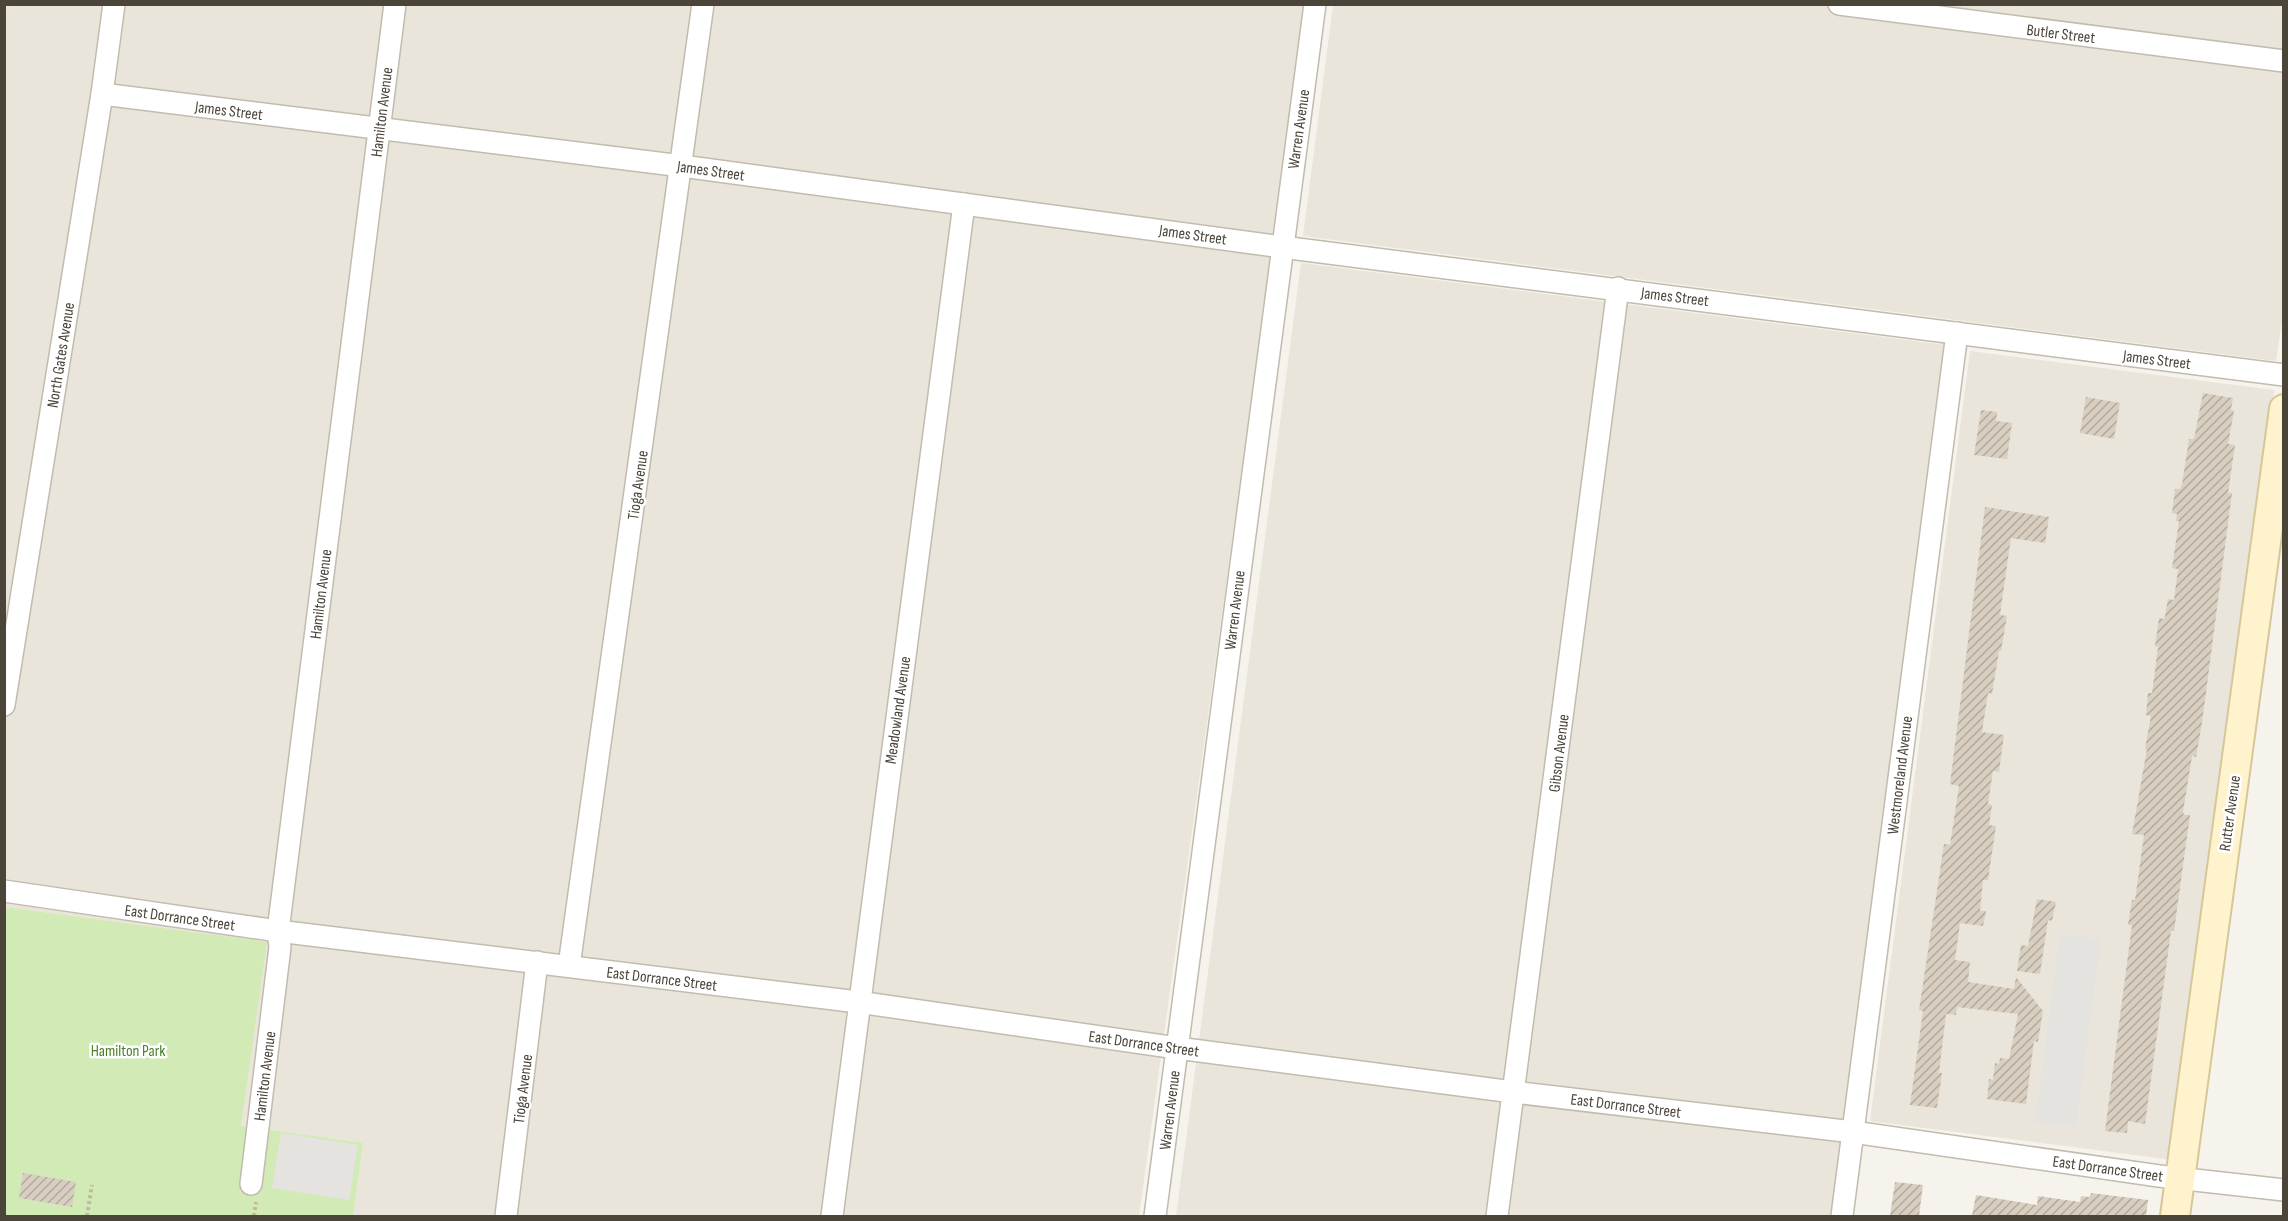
<svg xmlns="http://www.w3.org/2000/svg" width="2288" height="1221" font-family="'Sofia Sans Condensed',sans-serif">
<style>
.residential{fill:#eae5da}
.park{fill:#d2eab5}
.parking{fill:#e5e3e0}
.building{fill:url(#building-hatch)}
.lines{fill:none;stroke-linecap:round;stroke-linejoin:round}
.minor-casing{stroke:#c2bbae;stroke-width:24}
.secondary-casing{stroke:#d6c79b;stroke-width:32}
.path{stroke:#c4b79f;stroke-width:4;stroke-dasharray:3 3;stroke-linecap:butt}
.minor{stroke:#fff;stroke-width:21}
.secondary{stroke:#fff3cd;stroke-width:28}
.labels{text-anchor:middle;stroke-width:5;stroke-linejoin:round;paint-order:stroke}
.street-label{font-size:16px;fill:#4b4439;stroke:#fff}
.park-label{font-size:16px;fill:#4a7f2a;stroke:#fff}
</style>
<defs>
<pattern id="building-hatch" width="6" height="6" patternUnits="userSpaceOnUse" patternTransform="scale(1.5)"><rect width="6" height="6" fill="#d8cfc1"/><path d="M-1 1l2-2M0 6l6-6M5 7l2-2" fill="none" stroke="#b1aa9e"/></pattern>
</defs>
<rect width="100%" height="100%" fill="#f6f3ec"/>
<g class="residential">
<path d="M 5,5 L 1306,5 L 1139,1216 L 353,1216 L 363,1143 L 241,1127 L 266,942 L 5,907 Z"/>
<path d="M 1333,5 L 2283,5 L 2284,307 L 2276,361 L 1303,236 Z"/>
<path d="M 1301,263 L 1946,345 L 1832,1216 L 1176,1216 Z"/>
<path d="M 1970,351 L 2274,390 L 2173,1160 L 1870,1121 Z"/>
</g>
<path class="park" d="M 5,907 L 267,942 L 241,1126 L 363,1143 L 353,1216 L 5,1216 Z"/>
<g class="parking">
<path d="M 2060,934 L 2101,939 L 2076,1127 L 2035,1122 Z"/>
<path d="M 281,1133 L 358,1145 L 349,1200 L 272,1188 Z"/>
</g>
<g class="building">
<path d="M 2203,393 L 2233,398 L 2231,410 L 2234,411 L 2228,444 L 2235,445 L 2228,493 L 2232,493 L 2202,723 L 2196,757 L 2192,756 L 2183,812 L 2184,815 L 2190,815 L 2174,931 L 2171,931 L 2145,1124 L 2128,1121 L 2127,1133 L 2105,1131 L 2132,925 L 2128,925 L 2132,900 L 2135,900 L 2144,835 L 2132,834 L 2147,749 L 2145,749 L 2151,716 L 2146,715 L 2148,693 L 2152,693 L 2158,647 L 2155,646 L 2159,618 L 2164,619 L 2165,616 L 2168,599 L 2174,600 L 2178,569 L 2172,568 L 2179,521 L 2176,521 L 2177,514 L 2172,513 L 2175,489 L 2180,489 L 2182,484 L 2189,439 L 2194,439 Z"/>
<path d="M 2086,397 L 2120,403 L 2114,439 L 2080,433 Z"/>
<path d="M 1981,410 L 1997,412 L 1996,421 L 2012,423 L 2007,459 L 1974,455 Z"/>
<path d="M 1985,507 L 2049,517 L 2045,543 L 2011,538 L 2000,615 L 2007,616 L 2001,651 L 1999,651 L 1992,694 L 1988,693 L 1982,732 L 2004,735 L 1999,772 L 1993,771 L 1988,804 L 1992,805 L 1989,825 L 1996,826 L 1988,880 L 1983,880 L 1980,911 L 1986,911 L 1983,926 L 1960,923 L 1955,960 L 1970,962 L 1968,982 L 2014,989 L 2016,977 L 2043,1011 L 2038,1042 L 2034,1041 L 2026,1104 L 1987,1099 L 1989,1079 L 1993,1080 L 1995,1063 L 1999,1064 L 2000,1058 L 2009,1059 L 2018,1014 L 1957,1007 L 1956,1015 L 1946,1014 L 1939,1073 L 1942,1073 L 1937,1108 L 1910,1105 L 1923,1011 L 1919,1010 L 1944,844 L 1950,845 L 1959,786 L 1950,784 Z"/>
<path d="M 2037,899 L 2056,902 L 2052,921 L 2048,920 L 2040,974 L 2017,971 L 2021,945 L 2028,946 Z"/>
<path d="M 23,1173 L 76,1182 L 72,1207 L 19,1198 Z"/>
<path d="M 1895,1182 L 1923,1185 L 1919,1216 L 1890,1216 Z"/>
<path d="M 2091,1193 L 2148,1200 L 2146,1216 L 1972,1216 L 1976,1195 L 2037,1205 L 2038,1196 L 2080,1202 L 2081,1196 L 2090,1197 Z"/>
</g>
<g class="lines">
<g class="minor-casing">
<g id="minor">
<path d="M 1839,4 L 2284,61"/>
<path d="M 102,94 L 682,166 L 1282,247 L 2284,375"/>
<path d="M 4,705 L 102,94 L 114,4"/>
<path d="M 4,891 L 278,931 L 858,1002 L 1177,1048 L 1513,1092 L 1853,1132 L 2159,1176 L 2284,1190"/>
<path d="M 569,966 L 703,4"/>
<path d="M 251,1184 L 280,947 L 278,931 L 395,4"/>
<path d="M 506,1216 L 537,962"/>
<path d="M 832,1216 L 964,204"/>
<path d="M 1155,1216 L 1315,4"/>
<path d="M 1497,1216 L 1618,288"/>
<path d="M 1842,1216 L 1957,333"/>
</g>
</g>
<g class="secondary-casing">
<path id="secondary" d="M 2175,1216 L 2284,409"/>
</g>
<g class="path">
<path d="M 87,1216 L 92,1185"/>
<path d="M 254,1216 L 256,1202"/>
</g>
<use href="#minor" class="minor"/>
<use href="#secondary" class="secondary"/>
</g>
<g class="labels">
<g class="street-label">
<text transform="translate(2061 33) rotate(7)" y="6">Butler Street</text>
<text transform="translate(229 110) rotate(7)" y="6">James Street</text>
<text transform="translate(381 112) rotate(-83)" y="6">Hamilton Avenue</text>
<text transform="translate(1298 129) rotate(-82)" y="6">Warren Avenue</text>
<text transform="translate(711 170) rotate(8)" y="6">James Street</text>
<text transform="translate(1193 234) rotate(8)" y="6">James Street</text>
<text transform="translate(1675 296) rotate(7)" y="6">James Street</text>
<text transform="translate(60 355) rotate(-81)" y="6">North Gates Avenue</text>
<text transform="translate(2157 359) rotate(7)" y="6">James Street</text>
<text transform="translate(637 485) rotate(-82)" y="6">Tioga Avenue</text>
<text transform="translate(320 594) rotate(-83)" y="6">Hamilton Avenue</text>
<text transform="translate(1234 610) rotate(-83)" y="6">Warren Avenue</text>
<text transform="translate(897 710) rotate(-82)" y="6">Meadowland Avenue</text>
<text transform="translate(1558 753) rotate(-83)" y="6">Gibson Avenue</text>
<text transform="translate(1899 775) rotate(-83)" y="6">Westmoreland Avenue</text>
<text transform="translate(2229 813) rotate(-82)" y="6">Rutter Avenue</text>
<text transform="translate(180 917) rotate(8)" y="6">East Dorrance Street</text>
<text transform="translate(662 978) rotate(7)" y="6">East Dorrance Street</text>
<text transform="translate(1144 1043) rotate(8)" y="6">East Dorrance Street</text>
<text transform="translate(264 1076) rotate(-83)" y="6">Hamilton Avenue</text>
<text transform="translate(522 1089) rotate(-83)" y="6">Tioga Avenue</text>
<text transform="translate(1626 1105) rotate(7)" y="6">East Dorrance Street</text>
<text transform="translate(1169 1110) rotate(-83)" y="6">Warren Avenue</text>
<text transform="translate(2108 1168) rotate(8)" y="6">East Dorrance Street</text>
</g>
<g class="park-label">
<text x="128" y="1056">Hamilton Park</text>
</g>
</g>
<rect width="2288" height="1221" fill="none" stroke="#4b4439" stroke-width="12"/>
</svg>
